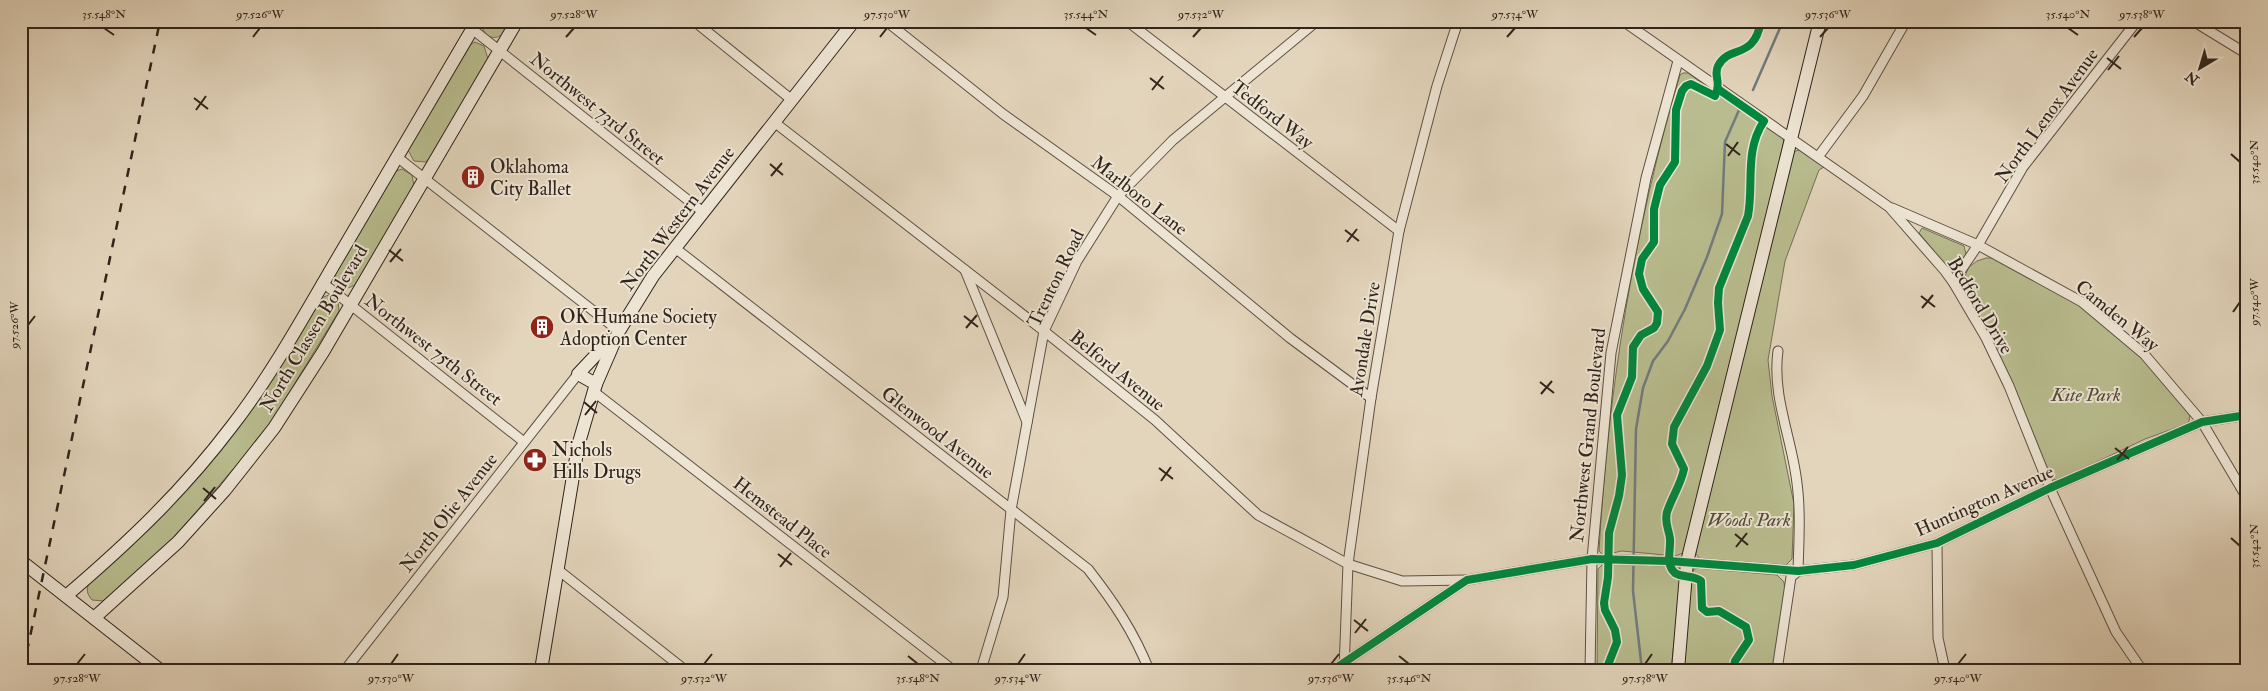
<svg xmlns="http://www.w3.org/2000/svg" width="2268" height="691" font-family="'IM FELL Double Pica',serif">
<style>
.green{fill:#b8bc8e;stroke:#747055}
.lines{fill:none;stroke-linecap:round;stroke-linejoin:round}
.stream{stroke:#717b7d;stroke-width:2.5}
.street-casing{stroke:#5d5044;stroke-width:11}
.secondary-casing{stroke:#30241c;stroke-width:14}
.street{stroke:#ede4d3;stroke-width:9}
.secondary{stroke:#ede4d3;stroke-width:12}
.rail{stroke:#30241c;stroke-width:2.5;stroke-dasharray:9 9;stroke-linecap:butt}
.cycleway-casing{stroke:#ede4d3;stroke-width:11}
.cycleway{stroke:#00873e;stroke-width:8}
.ticks{fill:none;stroke:#30241c;stroke-width:2}
.labels{text-anchor:middle;stroke-width:4;stroke-linejoin:round;paint-order:stroke}
.street-label{font-size:19px;fill:#30241c;stroke:#ede4d3}
.poi-label{font-size:19px;fill:#30241c;stroke:#ede4d3;text-anchor:start}
.park-label{font-size:19px;font-style:italic;fill:#524a38;stroke:#ede4d3}
.neatline{fill:none;stroke:#30241c;stroke-width:2}
.ticks-label{font-size:12px;text-anchor:middle;fill:#30241c}
</style>
<rect width="100%" height="100%" fill="#e3d5bc"/>
<filter id="stains"><feTurbulence type="fractalNoise" baseFrequency=".004" numOctaves="4"/><feColorMatrix values="0 0 0 0 .2 0 0 0 0 .09 0 0 0 0 .02 0 0 0 .5 -.17"/></filter>
<radialGradient id="worn" r=".72"><stop offset=".6" stop-color="#630" stop-opacity="0"/><stop offset="1" stop-color="#630" stop-opacity=".3"/></radialGradient>
<g class="green">
<path d="M 21,21 L 34,21 L 21,38 Z"/>
<path d="M 482,21 L 511,21 C 504,32 501,41 487,36 L 482,28 Z"/>
<path d="M 475,42 L 484,46 L 488,59 L 430,157 L 426,162 L 414,161 L 408,150 L 471,44 Z"/>
<path d="M 1683,73 L 1688,73 L 1739,110 L 1781,135 L 1784,141 L 1783,146 L 1685,552 L 1676,556 L 1622,551 L 1603,555 L 1599,551 C 1608,390 1634,229 1680,75 Z"/>
<path d="M 1799,150 L 1824,167 L 1819,170 L 1785,261 L 1768,360 L 1772,396 L 1794,504 L 1792,559 L 1786,565 L 1700,559 L 1696,554 L 1696,550 L 1793,152 Z"/>
<path d="M 402,169 L 412,175 L 414,186 L 355,285 C 346,290 339,289 334,280 L 335,274 L 396,171 Z"/>
<path d="M 1922,228 L 1964,246 L 1966,254 L 1959,268 L 1950,270 L 1919,233 Z"/>
<path d="M 1986,258 L 1993,258 C 2033,278 2073,298 2109,326 C 2140,351 2164,383 2190,414 L 2189,421 L 2186,424 L 2145,439 L 2059,480 L 2052,479 L 1989,334 L 1964,289 L 1964,278 L 1969,267 L 1977,261 Z"/>
<path d="M 329,295 L 338,301 L 339,311 L 273,419 L 248,452 L 168,544 L 104,601 L 92,600 C 87,594 86,590 89,583 L 162,515 L 318,299 Z"/>
<path d="M 1649,562 L 1679,568 L 1681,575 L 1671,670 L 1597,670 L 1598,569 L 1602,565 L 1606,564 Z"/>
<path d="M 1697,568 L 1777,575 L 1784,582 L 1785,594 L 1773,670 L 1683,670 L 1692,576 L 1693,570 Z"/>
</g>
<g class="lines">
<g class="stream">
<path d="M 1753,90 L 1783,21"/>
<path d="M 1642,670 L 1633,591 L 1636,429 L 1643,388 L 1653,361 L 1668,341 L 1685,309 L 1707,257 L 1722,214 L 1725,142 L 1739,110"/>
</g>
<g class="street-casing">
<g id="street">
<path d="M 694,21 L 792,100"/>
<path d="M 886,21 L 1003,114 L 1118,196 L 1290,338 L 1371,398"/>
<path d="M 1127,21 L 1399,231"/>
<path d="M 1623,21 L 1889,207 L 1945,271 L 1953,282 L 1986,338 L 2009,386 L 2050,488 L 2116,632 L 2142,670"/>
<path d="M 2193,21 L 2247,54"/>
<path d="M 472,29 L 703,212"/>
<path d="M 774,122 L 1044,331 L 1155,420 L 1258,515 L 1348,564 L 1402,581 L 1467,580"/>
<path d="M 397,157 L 619,331"/>
<path d="M 1818,157 L 1863,96 L 1906,21"/>
<path d="M 1892,208 L 1978,245 L 2082,302 L 2144,354 L 2202,422 L 2247,498"/>
<path d="M 675,248 L 1088,569 C 1113,601 1134,632 1149,670"/>
<path d="M 965,270 L 1027,422"/>
<path d="M 1953,282 L 1978,245 L 2023,167 L 2137,21"/>
<path d="M 323,283 L 524,442"/>
<path d="M 593,391 L 953,670"/>
<path d="M 1937,543 L 1938,638 L 1945,670"/>
<path d="M 557,569 L 685,670"/>
<path d="M 345,670 L 578,374"/>
<path d="M 981,670 L 1003,597 L 1011,510 L 1044,331 L 1077,261 L 1118,196 L 1173,140 L 1317,21"/>
<path d="M 1333,670 L 1467,580 L 1592,559 L 1669,561 L 1798,571 L 1854,565 L 1937,543 L 2050,488 L 2202,422 L 2247,415"/>
<path d="M 1344,670 L 1348,564 L 1371,398 L 1399,231 L 1437,86 L 1458,21"/>
<path d="M 1590,670 L 1592,559 L 1611,353 L 1646,178 L 1678,61"/>
<path d="M 1777,670 L 1791,577 L 1798,571 C 1799,539 1801,507 1796,476 C 1790,434 1772,394 1778,351"/>
</g>
</g>
<g class="secondary-casing">
<g id="secondary">
<path d="M 596,384 L 578,374 L 610,340"/>
<path d="M 21,561 L 160,670"/>
<path d="M 66,596 C 128,543 182,492 232,426 C 273,373 305,314 339,256 C 385,178 431,100 477,21"/>
<path d="M 94,618 L 178,542 L 225,490 L 274,428 L 323,352 L 517,21"/>
<path d="M 541,670 L 578,446 L 596,384 L 619,331 L 653,276 L 854,21"/>
<path d="M 1678,670 L 1687,562 L 1820,21"/>
</g>
</g>
<use href="#street" class="street"/>
<use href="#secondary" class="secondary"/>
<path class="rail" d="M 23,670 L 160,21"/>
<g class="cycleway-casing">
<g id="cycleway">
<path d="M 1718,89 L 1764,121 C 1744,151 1754,184 1748,216 L 1719,288 L 1718,303 L 1720,330 L 1707,366 L 1674,427 L 1672,444 L 1684,469 C 1681,484 1672,497 1667,512 C 1664,523 1669,529 1670,539 C 1671,550 1665,564 1675,573 C 1683,578 1693,575 1701,581 L 1702,608 L 1707,612 L 1719,611 L 1746,627 L 1749,640 L 1735,661 L 1733,670"/>
<path d="M 1333,670 L 1467,580 L 1592,559 L 1669,561 L 1798,571 L 1854,565 L 1937,543 L 2050,488 L 2202,422 L 2247,415"/>
<path d="M 1606,670 L 1617,642 L 1615,630 L 1605,610 L 1604,603 L 1608,577 L 1609,533 L 1619,496 L 1622,475 L 1617,415 L 1632,377 L 1633,347 L 1641,335 L 1654,328 L 1657,323 L 1658,312 L 1643,289 L 1639,274 L 1642,259 L 1654,242 L 1654,209 L 1660,185 L 1675,162 L 1676,110 L 1682,91 L 1686,86 L 1691,84 L 1715,96 C 1722,81 1713,76 1718,66 C 1729,44 1754,61 1761,21"/>
</g>
</g>
<use href="#cycleway" class="cycleway"/>
</g>
<path class="ticks" d="M 104,28 L 114,35M 1086,28 L 1096,35M 2068,28 L 2078,35M 253,37 L 260,28M 566,37 L 574,28M 880,37 L 887,28M 1193,37 L 1201,28M 1507,37 L 1515,28M 1820,37 L 1828,28M 2134,37 L 2142,28M 2107,58 L 2121,69M 2108,70 L 2119,56M 1150,78 L 1164,89M 1152,90 L 1163,76M 194,98 L 208,109M 196,110 L 206,96M 1726,144 L 1740,155M 2231,154 L 2240,162M 1728,156 L 1738,142M 770,164 L 783,175M 771,176 L 782,163M 1345,230 L 1359,241M 1347,242 L 1357,229M 389,250 L 403,261M 390,262 L 401,249M 1921,296 L 1935,307M 1922,308 L 1933,295M 2233,312 L 2240,302M 964,316 L 978,327M 28,325 L 35,316M 966,328 L 977,315M 1540,382 L 1554,393M 1541,394 L 1552,381M 584,402 L 597,413M 585,415 L 596,401M 2115,448 L 2129,459M 2117,460 L 2128,447M 1159,468 L 1173,479M 1161,481 L 1171,467M 203,488 L 216,499M 204,501 L 215,487M 1735,534 L 1748,545M 2231,538 L 2240,546M 1736,547 L 1747,533M 778,554 L 792,565M 780,567 L 791,553M 1354,620 L 1368,631M 1355,633 L 1366,619M 908,656 L 918,664M 1399,656 L 1409,664M 77,664 L 85,654M 391,664 L 398,654M 704,664 L 712,654M 1018,664 L 1025,654M 1331,664 L 1339,654M 1645,664 L 1652,654M 1958,664 L 1966,654"/>
<defs>
<g id="building-disc" transform="scale(1.25)"><circle r="9.5" fill="#8f2418" stroke="#ede4d3"/><path d="M-4-6H4V6H1V3H-1V6H-4ZM-2.5-4.3h1.7v1.8h-1.7ZM.8-4.3h1.7v1.8H.8ZM-2.5-1h1.7V.8h-1.7ZM.8-1h1.7V.8H.8Z" fill="#fff"/></g>
<g id="pharmacy-disc" transform="scale(1.25)"><circle r="9.5" fill="#8f2418" stroke="#ede4d3"/><path d="M-2-6h4v4h4v4h-4v4h-4v-4h-4v-4h4Z" fill="#fff"/></g>
</defs>
<g fill-rule="evenodd">
<use href="#building-disc" x="473" y="177"/>
<use href="#building-disc" x="542" y="327"/>
<use href="#pharmacy-disc" x="535" y="460"/>
</g>
<g class="labels">
<g class="street-label">
<text transform="translate(598 108) rotate(39)" y="7">Northwest 73rd Street</text>
<text transform="translate(1273 114) rotate(38)" y="7">Tedford Way</text>
<text transform="translate(2046 115) rotate(-54)" y="7">North Lenox Avenue</text>
<text transform="translate(1140 195) rotate(38)" y="7">Marlboro Lane</text>
<text transform="translate(677 218) rotate(-53)" y="7">North Western Avenue</text>
<text transform="translate(1055 278) rotate(-64)" y="7">Trenton Road</text>
<text transform="translate(1981 305) rotate(59)" y="7">Bedford Drive</text>
<text transform="translate(2118 315) rotate(39)" y="7">Camden Way</text>
<text transform="translate(313 328) rotate(-59)" y="7">North Classen Boulevard</text>
<text transform="translate(1364 339) rotate(-81)" y="7">Avondale Drive</text>
<text transform="translate(434 349) rotate(38)" y="7">Northwest 75th Street</text>
<text transform="translate(1118 370) rotate(39)" y="7">Belford Avenue</text>
<text transform="translate(938 432) rotate(38)" y="7">Glenwood Avenue</text>
<text transform="translate(1587 435) rotate(-84)" y="7">Northwest Grand Boulevard</text>
<text transform="translate(1984 500) rotate(-24)" y="7">Huntington Avenue</text>
<text transform="translate(448 512) rotate(-52)" y="7">North Olie Avenue</text>
<text transform="translate(783 517) rotate(38)" y="7">Hemstead Place</text>
</g>
<g class="poi-label">
<text x="490" y="173">Oklahoma<tspan x="490" dy="22">City Ballet</tspan></text>
<text x="560" y="323">OK Humane Society<tspan x="560" dy="22">Adoption Center</tspan></text>
<text x="552" y="456">Nichols<tspan x="552" dy="22">Hills Drugs</tspan></text>
</g>
<g class="park-label">
<text x="2086" y="401">Kite Park</text>
<text x="1749" y="526">Woods Park</text>
</g>
</g>
<rect width="2268" height="691" fill="none" stroke="#e3d5bc" stroke-width="55"/>
<g transform="translate(2200 68) rotate(218)" stroke="#ede4d3" stroke-width="4" paint-order="stroke">
<path d="M0-4L9 19L0 12L-9 19Z" fill="#30241c"/>
<text y="-8" font-size="14" font-weight="bold" text-anchor="middle" fill="#30241c">N</text>
</g>
<rect x="28" y="28" width="2212" height="636" class="neatline"/>
<g class="ticks-label">
<text x="104" y="18">35.548°N</text>
<text x="260" y="18">97.526°W</text>
<text x="574" y="18">97.528°W</text>
<text x="887" y="18">97.530°W</text>
<text x="1086" y="18">35.544°N</text>
<text x="1201" y="18">97.532°W</text>
<text x="1515" y="18">97.534°W</text>
<text x="1828" y="18">97.536°W</text>
<text x="2068" y="18">35.540°N</text>
<text x="2142" y="18">97.538°W</text>
<text transform="translate(2254 162) rotate(-90)" y="4">35.540°N</text>
<text transform="translate(2254 302) rotate(-90)" y="4">97.540°W</text>
<text transform="translate(14 325) rotate(-90)" y="4">97.526°W</text>
<text transform="translate(2254 546) rotate(-90)" y="4">35.542°N</text>
<text x="77" y="682">97.528°W</text>
<text x="391" y="682">97.530°W</text>
<text x="704" y="682">97.532°W</text>
<text x="918" y="682">35.548°N</text>
<text x="1018" y="682">97.534°W</text>
<text x="1331" y="682">97.536°W</text>
<text x="1409" y="682">35.546°N</text>
<text x="1645" y="682">97.538°W</text>
<text x="1958" y="682">97.540°W</text>
</g>
<rect width="100%" height="100%" filter="url(#stains)"/>
<rect width="100%" height="100%" fill="url(#worn)"/>
</svg>
